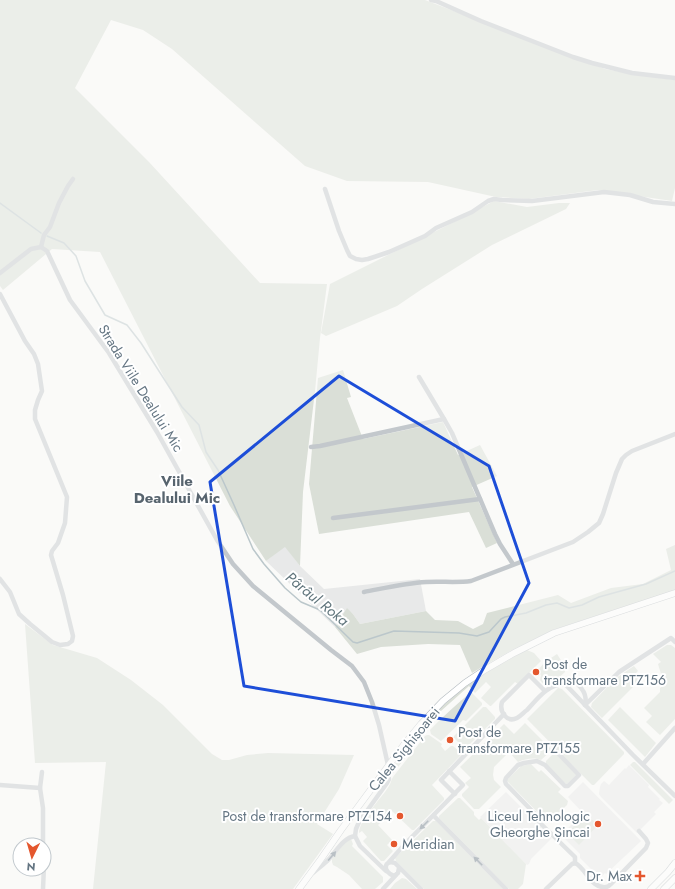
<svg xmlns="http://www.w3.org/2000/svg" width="675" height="889" font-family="Jost,sans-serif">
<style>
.built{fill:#e8e9e9}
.green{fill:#dadfd7}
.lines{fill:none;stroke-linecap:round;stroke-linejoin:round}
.stream{stroke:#bbc7cb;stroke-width:1.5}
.secondary-casing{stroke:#b3babf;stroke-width:7}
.street{stroke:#c3c8cc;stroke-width:4.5}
.secondary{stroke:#fff;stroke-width:6}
.oneway{fill:#6a7a87}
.marked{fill:none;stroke:#1d4ed8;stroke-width:3;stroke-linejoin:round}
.poi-dot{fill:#e4572e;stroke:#fff;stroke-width:1.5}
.labels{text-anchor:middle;stroke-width:4;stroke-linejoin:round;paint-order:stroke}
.street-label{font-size:14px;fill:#657683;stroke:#fff}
.poi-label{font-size:14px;fill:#657683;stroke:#fff;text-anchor:start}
.neighbourhood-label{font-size:15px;font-weight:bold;fill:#57646e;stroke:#fff}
.water-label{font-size:15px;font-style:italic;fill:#60757c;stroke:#fff}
</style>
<rect width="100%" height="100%" fill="#fafaf8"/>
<g class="built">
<path d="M 285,546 L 300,566 L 324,589 L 420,579 L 426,611 L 360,624 L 353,614 L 347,609 L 335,627 L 266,561 Z"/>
<path d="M 629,765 L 649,785 L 648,787 L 660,799 L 659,800 L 663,803 L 654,812 L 656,814 L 637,833 L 601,797 L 599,794 L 600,787 L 601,784 L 604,781 L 609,785 L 625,768 L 626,769 Z"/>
<path d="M 583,782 L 641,841 L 606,874 L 605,873 L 600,878 L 580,858 L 580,854 L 561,835 L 583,813 L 568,797 Z"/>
<path d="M 506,792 L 552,838 L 531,859 L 529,864 L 527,865 L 480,817 Z"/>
</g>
<g class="green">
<path d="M 0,0 L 425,0 L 605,69 L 632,74 L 675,80 L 675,188 L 672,201 L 598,190 L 529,199 L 496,197 L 428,182 L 347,181 L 305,166 L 172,49 L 143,30 L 111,20 L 75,88 L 149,162 L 260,283 L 327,284 L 320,338 L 315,391 L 303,492 L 300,566 L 285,547 L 266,561 L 230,506 L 100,252 L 52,249 L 3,290 L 0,286 Z"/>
<path d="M 494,201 L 527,207 L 559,203 L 570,203 L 566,209 L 492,245 L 422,289 L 397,306 L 326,336 L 321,333 L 330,284 L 448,225 Z"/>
<path d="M 343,370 L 351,397 L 347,398 L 363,439 L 443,422 L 458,455 L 480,445 L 497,476 L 472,487 L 497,543 L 486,548 L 469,512 L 319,534 L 309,484 L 318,378 Z"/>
<path d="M 675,545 L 675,590 L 553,630 L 512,650 L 482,667 L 472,673 L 460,645 L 428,644 L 381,647 L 357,654 L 335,627 L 347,608 L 353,614 L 360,624 L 426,611 L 435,620 L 458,621 L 473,629 L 483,624 L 487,613 L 558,595 L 571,603 L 611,588 L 643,584 L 671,570 L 666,549 Z"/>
<path d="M 25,624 L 53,645 L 97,658 L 131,680 L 163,705 L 212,754 L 222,760 L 229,760 L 247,755 L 268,753 L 354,755 L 339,789 L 317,824 L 333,834 L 293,889 L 93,889 L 106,762 L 35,763 Z"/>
<path d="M 667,645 L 671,645 L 675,648 L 675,719 L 660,735 L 646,722 L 652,716 L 644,708 L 660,692 L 660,688 L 667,681 L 661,674 L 658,664 L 661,662 L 653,654 Z"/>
<path d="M 527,650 L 534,653 L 541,661 L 518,684 L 515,682 L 491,706 L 490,706 L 481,698 L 491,687 L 486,682 L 475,693 L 469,686 L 432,719 L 415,739 L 418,742 L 394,772 L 392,774 L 391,773 L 391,768 C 399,759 408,750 415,739 C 421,729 429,720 438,711 C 463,685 495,667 527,650 Z"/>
<path d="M 557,654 L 564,665 L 565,672 L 547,688 L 540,680 L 541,675 L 537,671 L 545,662 Z"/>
<path d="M 634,666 L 638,671 L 635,674 L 640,680 L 602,718 L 591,707 L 592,703 L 616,678 Z"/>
<path d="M 558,688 L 562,689 L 624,752 L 624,754 L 594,785 L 592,785 L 527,719 Z"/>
<path d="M 470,693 L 472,693 L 482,703 L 482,705 L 466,721 L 463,720 L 441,741 L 431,734 L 430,730 C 442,717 456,705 470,693 Z"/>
<path d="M 483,707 L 486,707 L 495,717 L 495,719 L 466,748 L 464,748 L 454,738 L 454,736 Z"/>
<path d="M 620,707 L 656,743 L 645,757 L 608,720 Z"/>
<path d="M 525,723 L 552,750 L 541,760 C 534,757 525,759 518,762 L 509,752 L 494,767 L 493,775 L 494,780 L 501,787 L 479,809 L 474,809 L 462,796 L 462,794 L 469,787 L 465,783 L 471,778 L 460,767 L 504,724 L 514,734 Z"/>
<path d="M 427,735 L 429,735 L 442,744 L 441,746 L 445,751 L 451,746 L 453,746 L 461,753 L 461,755 L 432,785 L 444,798 L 444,800 L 414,830 L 412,830 L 392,811 L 378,825 L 392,840 L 387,845 L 393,851 L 384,861 L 381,861 L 363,841 L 367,837 L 362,831 L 359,833 C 359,820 382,798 389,786 C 391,783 391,780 393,777 L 425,736 Z"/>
<path d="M 555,752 L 577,774 L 567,784 L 565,783 L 546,765 L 546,761 Z"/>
<path d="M 633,762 L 635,762 L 673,800 L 669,804 L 630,765 Z"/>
<path d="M 531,764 L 539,772 L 541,770 L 561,789 L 558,792 L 568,801 L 567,805 L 548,823 L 507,781 L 507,780 L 521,766 Z"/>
<path d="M 458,798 L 460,798 L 474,812 L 474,815 L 479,820 L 481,818 L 526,864 L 523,884 L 518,889 L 509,889 L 439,818 L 439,816 Z"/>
<path d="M 586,814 L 598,825 L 579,845 L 567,833 Z"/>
<path d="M 433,821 L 436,821 L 503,889 L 424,889 L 396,861 L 395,858 Z"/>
<path d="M 351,839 L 353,844 L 352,846 L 383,877 L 383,882 L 375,889 L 362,889 L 349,875 L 337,867 L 333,865 L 332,862 L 332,859 L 345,842 Z"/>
<path d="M 402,878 L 406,879 L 417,889 L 390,889 L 395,883 Z"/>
</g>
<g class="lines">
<g class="stream">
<path d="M 0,203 L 41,233"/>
<path d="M 47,236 L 64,243 L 76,256 L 85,281 L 105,315 L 127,325 L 141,343 L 182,407 L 199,425 L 206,452 L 218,470 L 234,505 L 253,549 L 264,564 L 285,588 L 301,602 L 320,610 L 353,642 L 357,643 L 394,631 L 459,633 L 477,636 L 489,632 L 501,619 L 505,617 L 526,613 L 546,605 L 557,603 L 569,608 L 582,605 L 599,597 L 646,584 L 675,571"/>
</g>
<g class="secondary-casing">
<g id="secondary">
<path d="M 299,889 L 321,859 L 341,830 L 403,746 L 421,724 L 443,701 L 465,683 L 483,671 L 514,653 L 554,633 L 675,593"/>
<path d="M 651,889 L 668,872 L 675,863"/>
<path d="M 664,889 L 675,878"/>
</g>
</g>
<g class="street">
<path d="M 431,0 L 436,1 L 481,21 L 573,57 L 592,63 L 632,73 L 675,78"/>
<path d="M 325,189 L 339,231 L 347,250 L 350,256 L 356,259 L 362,260 L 368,259 L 389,252 L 425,236 L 436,228 L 472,212 L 488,201 L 494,199 L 502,200 L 532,201 L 604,192 L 630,195 L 653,202 L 675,204"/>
<path d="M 41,247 L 44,235 L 50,227 L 59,203 L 68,186 L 73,179"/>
<path d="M 0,273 L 31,249 L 41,247 L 47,251 L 70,300 L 109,353 L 157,432 L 217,540 L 233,564 L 253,586 L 331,650 L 352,666 L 364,682 L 372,702 L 379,725 L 388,765"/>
<path d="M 0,294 L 25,341 L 34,354 L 38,364 L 42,391 L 38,400 L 35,410 L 35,419 L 67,497 L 65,523 L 58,543 L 52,551 L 51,555 L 63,595 L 73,636 L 72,641 L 68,644 L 60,645 L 52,642 L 30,624 L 19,614 L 10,592 L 0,579"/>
<path d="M 419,377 L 444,419 L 452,433 L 495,534 L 500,544 L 513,564"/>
<path d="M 311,447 L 320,446 L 444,419"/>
<path d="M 333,518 L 480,499"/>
<path d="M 364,592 C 385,588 406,583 426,582 C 441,581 456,583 471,581 L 573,542 L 588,532 L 599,523 L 603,514 L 616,473 L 622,459 L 626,455 L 632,451 L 675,434"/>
<path d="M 565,684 L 633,755 L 675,796"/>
<path d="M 565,684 L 565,682 L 567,679 L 571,679 C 580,685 588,694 585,705"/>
<path d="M 545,691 L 529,675 L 502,702 C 499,712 507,723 517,718 C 521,716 524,712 527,710 C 538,698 548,684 565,684"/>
<path d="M 585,705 L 619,672 L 671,638 L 675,642"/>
<path d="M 555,750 L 579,775 L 568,786 L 565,786 L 545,765 L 537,761 L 524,763 L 518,765 L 506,778 L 505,781 L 506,784 L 536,815 L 538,821 L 575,857 L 575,863"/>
<path d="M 643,764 L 675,728"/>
<path d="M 384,771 L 388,775 L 389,779 L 387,783 L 359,822 L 356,829 L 355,836 L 360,846 L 386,871"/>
<path d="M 42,772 L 40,788 L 43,808 L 43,845"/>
<path d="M 0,785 L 40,788"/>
<path d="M 455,794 L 441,780 L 504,714"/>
<path d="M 434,816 L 506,889"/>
<path d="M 389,862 L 405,844 L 463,785 L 449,771"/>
<path d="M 575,863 C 586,868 591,889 606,887 C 608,887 610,885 611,884 L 646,848 L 648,843 L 646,839 L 639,831"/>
<path d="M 399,868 L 398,873 L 394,876 C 382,872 384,859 395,863 L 421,889"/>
<path d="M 313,873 C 317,869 322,866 326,862 C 335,854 342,838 355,836"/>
<path d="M 43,889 L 44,866"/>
<path d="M 383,889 L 396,875"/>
<path d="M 546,889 L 572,864 L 575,863"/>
</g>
<use href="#secondary" class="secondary"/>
</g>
<defs><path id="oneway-solid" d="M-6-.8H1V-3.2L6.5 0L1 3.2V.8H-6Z"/></defs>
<g class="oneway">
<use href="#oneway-solid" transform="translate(424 825) rotate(135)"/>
<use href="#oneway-solid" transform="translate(332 856) rotate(-50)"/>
<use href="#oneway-solid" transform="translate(478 861) rotate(-135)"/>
</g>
<path d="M0 0H675V889H0ZM 339,376 L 489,466 L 529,583 L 455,721 L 244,686 L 210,482 Z" fill="#fafaf8" fill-opacity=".55" fill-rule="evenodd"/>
<path class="marked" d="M 339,376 L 489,466 L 529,583 L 455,721 L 244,686 L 210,482 Z"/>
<g class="poi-dot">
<circle cx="536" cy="672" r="4"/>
<circle cx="450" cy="740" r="4"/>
<circle cx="400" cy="816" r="4"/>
<circle cx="598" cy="824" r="4"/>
<circle cx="394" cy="844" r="4"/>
<path d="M638 870h4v4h4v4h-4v4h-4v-4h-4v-4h4z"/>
</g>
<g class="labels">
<g class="street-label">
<text transform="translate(141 388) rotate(58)" y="5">Strada Viile Dealului Mic</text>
<text transform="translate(404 749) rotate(-51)" y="5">Calea Sighișoarei</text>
</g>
<g class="poi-label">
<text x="544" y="669">Post de<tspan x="544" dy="16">transformare PTZ156</tspan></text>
<text x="458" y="737">Post de<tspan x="458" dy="16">transformare PTZ155</tspan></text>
<text x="392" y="821" text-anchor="end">Post de transformare PTZ154</text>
<text x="590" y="821" text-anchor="end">Liceul Tehnologic<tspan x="590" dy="16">Gheorghe Șincai</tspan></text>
<text x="402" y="849">Meridian</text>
<text x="632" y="881" text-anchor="end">Dr. Max</text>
</g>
<g class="neighbourhood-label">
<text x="177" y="486">Viile<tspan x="177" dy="17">Dealului Mic</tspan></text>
</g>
<g class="water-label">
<text transform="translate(317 599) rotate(39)" y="5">Pârâul Roka</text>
</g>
</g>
<g transform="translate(32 857) rotate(185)"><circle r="19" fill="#ffffff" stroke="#c1c8cd"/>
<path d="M0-3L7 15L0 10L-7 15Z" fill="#e4572e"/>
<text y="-6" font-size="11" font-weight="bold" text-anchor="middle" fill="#657683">N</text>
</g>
</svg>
